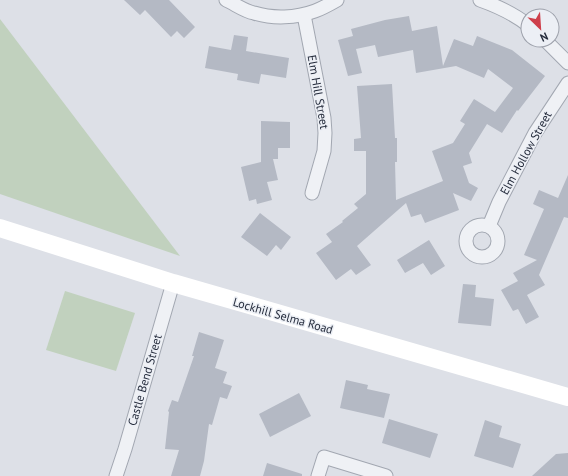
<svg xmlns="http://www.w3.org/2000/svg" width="568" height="476" font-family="'PT Sans',sans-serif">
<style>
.green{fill:#c1d1be}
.building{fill:#b4b9c4}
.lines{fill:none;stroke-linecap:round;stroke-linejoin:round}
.street-casing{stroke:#a2a7b1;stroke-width:15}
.street{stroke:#eff1f5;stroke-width:13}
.secondary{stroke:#fff;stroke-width:18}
.labels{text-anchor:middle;stroke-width:3;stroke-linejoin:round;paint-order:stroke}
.street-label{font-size:12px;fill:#262d3d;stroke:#eceff5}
</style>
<rect width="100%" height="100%" fill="#dde0e7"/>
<g class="green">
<path d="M 0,19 L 180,256 L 0,194 Z"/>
<path d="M 65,291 L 135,313 L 116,371 L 46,350 Z"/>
</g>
<g class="building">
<path d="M 124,0 L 169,0 L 195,27 L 184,38 L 177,31 L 171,37 L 145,10 L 140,15 Z"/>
<path d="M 409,16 L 412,31 L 437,26 L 443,66 L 454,39 L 473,46 L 477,36 L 512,50 L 545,76 L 518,111 L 517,110 L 502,133 L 487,124 L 469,153 L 472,163 L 463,166 L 469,183 L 478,188 L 471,201 L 453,193 L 459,210 L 425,223 L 421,214 L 411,217 L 406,203 L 357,246 L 371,265 L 356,275 L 351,269 L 336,280 L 316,253 L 332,242 L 326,234 L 343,222 L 342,221 L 358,208 L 354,204 L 366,194 L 366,151 L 354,151 L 354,139 L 361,138 L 357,86 L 392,84 L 395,138 L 397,138 L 397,162 L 395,162 L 396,200 L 443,181 L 432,151 L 453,143 L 465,124 L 460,121 L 474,99 L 495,112 L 513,88 L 488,69 L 484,78 L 456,66 L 416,73 L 413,50 L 378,57 L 375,45 L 356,49 L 362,73 L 348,76 L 338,40 L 353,36 L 351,29 L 385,20 Z"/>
<path d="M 234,35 L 248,37 L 246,51 L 289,58 L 286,78 L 261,74 L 259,84 L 237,80 L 238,74 L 205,68 L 209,46 L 231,50 Z"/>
<path d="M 261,121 L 290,122 L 290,148 L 278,148 L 278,159 L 273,159 L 278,180 L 267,182 L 272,200 L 257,204 L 256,199 L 249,201 L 241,167 L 261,162 Z"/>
<path d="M 568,175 L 568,218 L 564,217 L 539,275 L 545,285 L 527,295 L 539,317 L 526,324 L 518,309 L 513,311 L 501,290 L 518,281 L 513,273 L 537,260 L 524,255 L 544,209 L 533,204 L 539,190 L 558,198 Z"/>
<path d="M 260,213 L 291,237 L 281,250 L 276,245 L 267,256 L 241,237 Z"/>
<path d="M 429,240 L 445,266 L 431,275 L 423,263 L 405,273 L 397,260 Z"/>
<path d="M 463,284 L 476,285 L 475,297 L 494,299 L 491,326 L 458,323 Z"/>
<path d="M 199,332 L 224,340 L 215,368 L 227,372 L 223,383 L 232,386 L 227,399 L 220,397 L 212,425 L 209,424 L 204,461 L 200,476 L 171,476 L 179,450 L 165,449 L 169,412 L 168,411 L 172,400 L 178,402 L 194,356 L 192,356 Z"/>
<path d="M 346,380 L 368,385 L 367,389 L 390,394 L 384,418 L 340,408 Z"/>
<path d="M 299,393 L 311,416 L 270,437 L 259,414 Z"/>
<path d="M 389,419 L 438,434 L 430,458 L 382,443 Z"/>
<path d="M 485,420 L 502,426 L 499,437 L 521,444 L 513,468 L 474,456 Z"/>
<path d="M 568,453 L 568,476 L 532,476 L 556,454 Z"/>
<path d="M 267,463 L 302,474 L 302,476 L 263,476 Z"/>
</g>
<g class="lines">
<g class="street-casing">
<g id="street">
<path d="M 226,0 C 235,4 244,11 254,13 C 273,19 296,18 315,11 C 323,8 330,4 337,0"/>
<path d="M 480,0 C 497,6 514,14 528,25"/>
<path d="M 304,15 L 324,118 L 325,133 L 324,151 L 312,193"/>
<path d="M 545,40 L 568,63"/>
<circle cx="482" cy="241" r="16"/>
<path d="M 489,226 L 499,202 L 535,133 L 568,83"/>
<path d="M 116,476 L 125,449 L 173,283"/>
<path d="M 318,476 L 324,457 L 386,476"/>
</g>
</g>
<use href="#street" class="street"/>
<path class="secondary" d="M 0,228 L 173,283 L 568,397"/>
</g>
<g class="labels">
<g class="street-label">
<text transform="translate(318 92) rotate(80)" y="4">Elm Hill Street</text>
<text transform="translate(526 153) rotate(-61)" y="4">Elm Hollow Street</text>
<text transform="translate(283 316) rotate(16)" y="4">Lockhill Selma Road</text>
<text transform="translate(145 380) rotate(-74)" y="4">Castle Bend Street</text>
</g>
</g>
<g transform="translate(540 28) rotate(155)"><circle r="19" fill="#eceff5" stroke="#9da1ab"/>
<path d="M0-3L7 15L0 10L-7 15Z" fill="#ce3f4b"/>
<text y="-6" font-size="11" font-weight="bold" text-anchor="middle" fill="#262d3d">N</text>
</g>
</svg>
